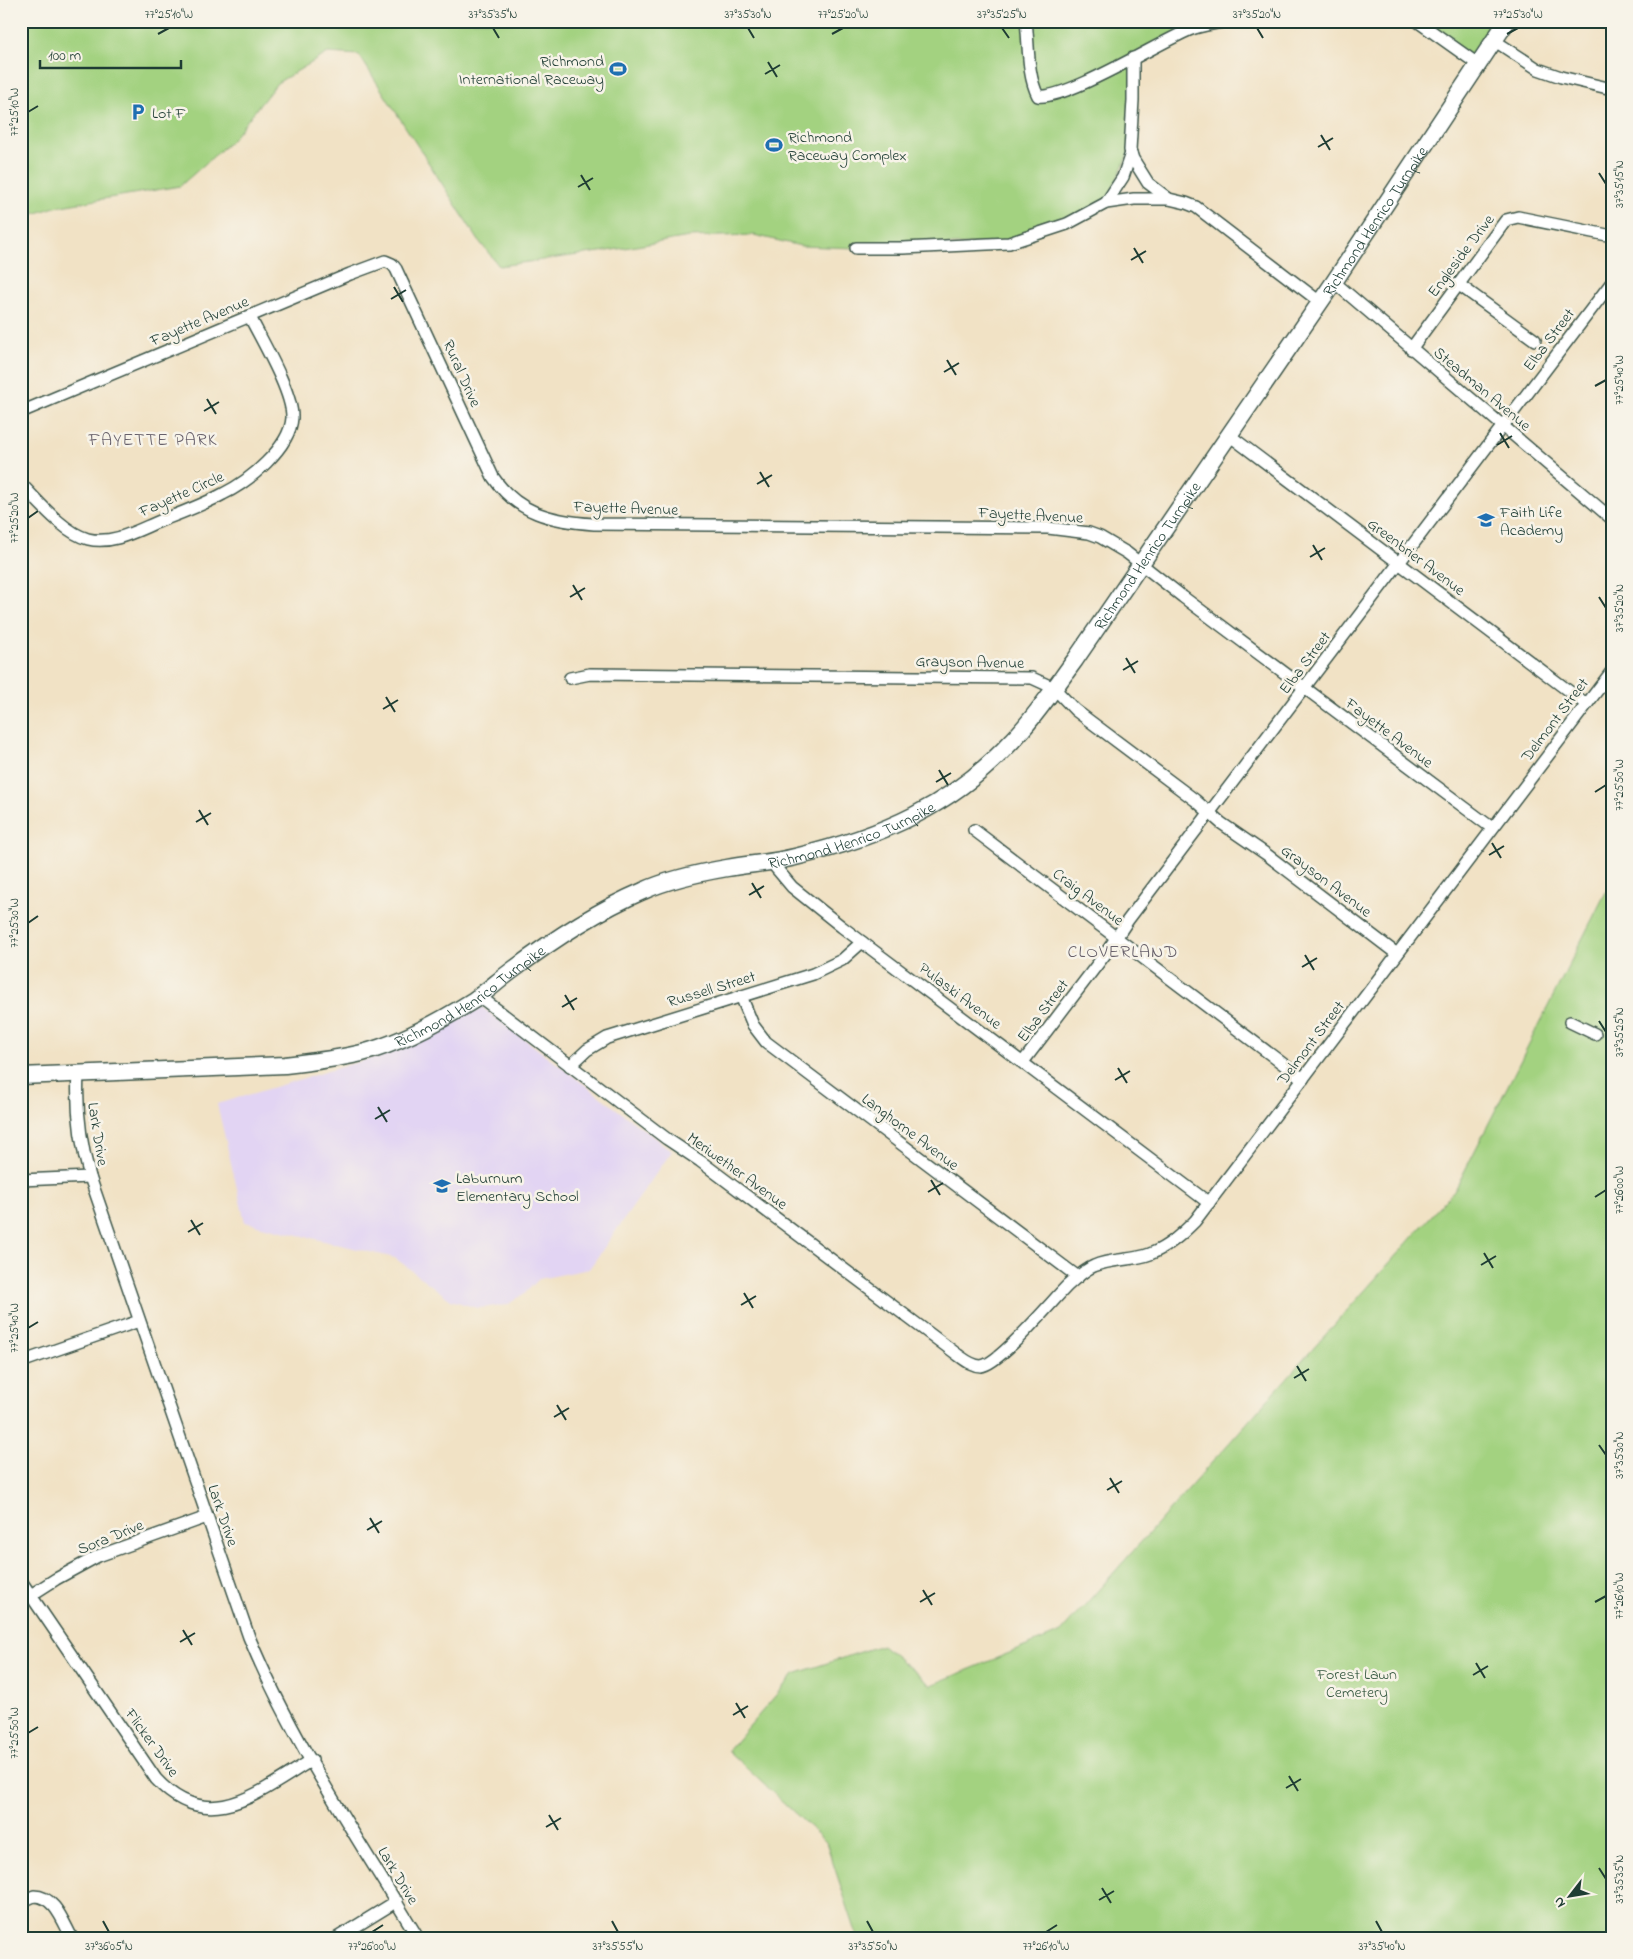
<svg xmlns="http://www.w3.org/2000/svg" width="1633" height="1959" font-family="'Indie Flower',sans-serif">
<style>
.built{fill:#e2d4f3}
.green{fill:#a3d280;stroke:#61885a}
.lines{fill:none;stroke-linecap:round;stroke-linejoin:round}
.minor-casing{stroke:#3e564a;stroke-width:14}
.secondary-casing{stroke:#3e564a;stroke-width:19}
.minor{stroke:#fff;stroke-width:11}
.secondary{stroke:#fff;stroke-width:16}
.ticks{fill:none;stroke:#1f3d34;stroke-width:2}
.labels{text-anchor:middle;stroke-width:5;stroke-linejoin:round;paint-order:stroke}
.poi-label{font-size:16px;fill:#1f3d34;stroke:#f7f3e8;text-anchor:start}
.street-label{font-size:16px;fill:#1f3d34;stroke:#f7f3e8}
.park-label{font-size:16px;fill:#395b43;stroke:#f7f3e8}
.neighbourhood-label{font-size:18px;letter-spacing:1px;fill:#68616b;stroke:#f7f3e8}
.neatline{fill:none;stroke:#1f3d34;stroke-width:2}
.ticks-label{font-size:12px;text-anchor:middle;fill:#1f3d34}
</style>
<rect width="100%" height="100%" fill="#f7f3e8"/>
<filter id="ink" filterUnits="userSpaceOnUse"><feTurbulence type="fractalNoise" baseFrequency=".02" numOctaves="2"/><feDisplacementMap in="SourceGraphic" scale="10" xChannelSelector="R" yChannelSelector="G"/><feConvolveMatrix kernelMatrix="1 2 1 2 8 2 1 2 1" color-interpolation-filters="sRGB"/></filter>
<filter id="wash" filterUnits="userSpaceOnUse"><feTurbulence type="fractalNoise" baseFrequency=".0096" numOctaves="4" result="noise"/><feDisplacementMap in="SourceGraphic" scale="20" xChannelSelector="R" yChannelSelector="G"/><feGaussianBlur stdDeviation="1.12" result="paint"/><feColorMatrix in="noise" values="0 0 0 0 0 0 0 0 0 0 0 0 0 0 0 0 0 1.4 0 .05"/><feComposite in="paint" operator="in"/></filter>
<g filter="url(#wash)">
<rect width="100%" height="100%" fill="#f1e2c5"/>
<path class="built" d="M 482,1007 L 672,1151 L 589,1269 L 539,1279 L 525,1293 L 507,1305 L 477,1308 L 451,1300 L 395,1258 L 245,1222 L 217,1104 L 385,1054 Z"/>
<g class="green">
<path d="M 21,21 L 1227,21 L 1199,26 L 1133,58 L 1130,150 L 1106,203 L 1009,243 L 856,248 L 801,246 L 754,235 L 689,237 L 607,251 L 499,266 L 479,241 L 359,55 L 328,53 L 277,83 L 231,141 L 180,186 L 55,207 L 21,218 Z"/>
<path d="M 1417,21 L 1507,21 L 1479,65 Z"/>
<path d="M 1612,880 L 1612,1938 L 858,1938 L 826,1842 L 728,1751 L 794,1674 L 882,1645 L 931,1685 L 1061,1632 L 1456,1188 Z"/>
</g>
</g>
<g filter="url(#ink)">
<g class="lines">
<g class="minor-casing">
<g id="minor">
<path d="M 1026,21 C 1029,45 1027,75 1038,96 C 1066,100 1158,43 1189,30 C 1201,25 1215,24 1227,21"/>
<path d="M 1417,21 L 1479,65"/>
<path d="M 1495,41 L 1538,69 L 1561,77 L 1612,89"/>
<path d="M 1133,58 L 1133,100 L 1130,150 L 1133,159 L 1148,183 L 1169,199 L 1186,203 L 1196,207 L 1320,302"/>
<path d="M 1106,203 L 1123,177 L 1131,153"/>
<path d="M 856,248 L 903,248 L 1009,243 L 1067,224 L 1106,203 L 1134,199 L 1169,199"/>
<path d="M 1334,282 L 1612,519"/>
<path d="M 1458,284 L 1535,340"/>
<path d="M 1411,349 L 1506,220 L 1518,217 L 1612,236"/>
<path d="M 21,412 L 350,274 L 385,261 L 392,264 L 396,269 L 493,477 C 518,514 552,521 594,524 L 1048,528 L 1089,533 L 1100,537 L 1127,553 L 1183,597 L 1492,828"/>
<path d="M 1229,435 L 1586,704"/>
<path d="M 21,484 C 38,501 64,533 88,539 C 113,545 138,530 160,521 C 181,513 203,505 223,494 C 248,482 290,448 292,418 C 293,393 262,341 250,317"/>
<path d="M 570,678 L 590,674 L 1032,678 L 1054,688 L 1075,710 L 1195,800 L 1221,823 L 1266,854 L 1397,954"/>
<path d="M 974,830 L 1303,1079"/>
<path d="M 771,862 L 792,887 L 842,927 L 1209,1203"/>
<path d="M 479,996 L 667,1139 L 700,1161 L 958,1355 C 965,1360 972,1366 981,1366 C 999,1365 1052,1301 1067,1286 C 1075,1279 1084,1270 1094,1266 C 1111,1258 1132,1261 1150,1254 C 1168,1247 1182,1234 1195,1221 L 1612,671"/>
<path d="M 741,996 L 753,1025 L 766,1042 L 1078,1277"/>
<path d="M 1570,1022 L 1595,1034"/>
<path d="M 1023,1062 L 1106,953 L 1128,920 L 1612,282"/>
<path d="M 570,1066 L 587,1050 L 607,1038 L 813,974 L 842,960 L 862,942"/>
<path d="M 78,1073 C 76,1109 80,1142 90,1177 L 249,1637 C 293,1743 359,1840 418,1938"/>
<path d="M 21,1180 L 90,1177"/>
<path d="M 21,1362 L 139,1321"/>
<path d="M 21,1581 L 156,1779 C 209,1837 260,1791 312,1760"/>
<path d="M 31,1595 L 56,1579 L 98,1556 L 207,1517"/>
<path d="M 21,1902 L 34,1896 C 55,1896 63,1922 72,1938"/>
<path d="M 337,1938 L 397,1901"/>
</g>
</g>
<g class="secondary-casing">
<g id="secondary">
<path id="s1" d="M 21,1076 L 285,1065 C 311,1062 337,1059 362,1053 C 401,1043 439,1022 474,1000 C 486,992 498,981 510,972 C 551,941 596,911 643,891 C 669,879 698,873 727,868 C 749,864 772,863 795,857 C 880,837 953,806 1013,740 C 1036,716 1055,687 1075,660 L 1334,282 L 1507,21"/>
</g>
</g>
<use href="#minor" class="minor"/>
<use href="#secondary" class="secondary"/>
</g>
</g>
<path class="ticks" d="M 493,28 L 499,38M 748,28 L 754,38M 1002,28 L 1009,38M 1257,28 L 1263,38M 158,34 L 169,28M 832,34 L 843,28M 1507,34 L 1518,28M 768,62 L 777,77M 765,74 L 780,65M 28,112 L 38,106M 1321,135 L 1330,150M 1318,147 L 1333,138M 1599,173 L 1606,184M 581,175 L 590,190M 578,187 L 593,178M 1134,248 L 1143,263M 1131,260 L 1146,251M 394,287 L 403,302M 391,299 L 406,290M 947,360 L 956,375M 944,372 L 959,363M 1595,386 L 1606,380M 207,399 L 216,414M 204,411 L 219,402M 1500,433 L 1509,448M 1497,445 L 1512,436M 760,472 L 769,487M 757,484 L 772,475M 28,518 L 38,511M 1313,545 L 1322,560M 1310,557 L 1325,548M 573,585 L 582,600M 570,597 L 585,588M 1599,597 L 1606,608M 1126,658 L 1135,673M 1123,670 L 1138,661M 386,697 L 395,712M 383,709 L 398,700M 939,770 L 948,785M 936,782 L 951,773M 1595,792 L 1606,785M 199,810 L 208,825M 196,822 L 211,813M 1492,843 L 1501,858M 1489,855 L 1504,846M 752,883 L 761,898M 749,895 L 764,886M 28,923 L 38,916M 1305,955 L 1314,970M 1302,967 L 1317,958M 565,995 L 574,1010M 562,1007 L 577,998M 1599,1021 L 1606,1032M 1118,1068 L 1127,1083M 1115,1080 L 1130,1071M 378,1107 L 387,1122M 375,1119 L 390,1110M 931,1180 L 940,1195M 928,1192 L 943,1183M 1595,1197 L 1606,1190M 191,1220 L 200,1235M 188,1232 L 203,1223M 1484,1253 L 1493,1268M 1481,1265 L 1496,1256M 744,1293 L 753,1308M 741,1305 L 756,1296M 28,1328 L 38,1322M 1297,1366 L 1306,1381M 1294,1378 L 1309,1369M 557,1405 L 566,1420M 554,1417 L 569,1408M 1599,1445 L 1606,1455M 1110,1478 L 1119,1493M 1107,1490 L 1122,1481M 370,1518 L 379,1533M 367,1530 L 382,1521M 923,1590 L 932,1605M 920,1602 L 935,1593M 1595,1602 L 1606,1596M 183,1630 L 192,1645M 180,1642 L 195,1633M 1476,1663 L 1485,1678M 1473,1675 L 1488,1666M 736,1703 L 745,1718M 733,1715 L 748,1706M 28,1733 L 38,1727M 1289,1776 L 1298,1791M 1286,1788 L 1301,1779M 549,1815 L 558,1830M 546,1827 L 561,1818M 1599,1868 L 1606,1879M 1102,1888 L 1111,1903M 1099,1900 L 1114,1891M 103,1921 L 109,1932M 612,1921 L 618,1932M 867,1921 L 873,1932M 1376,1921 L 1382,1932M 372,1932 L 383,1925M 1046,1932 L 1057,1925"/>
<defs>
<g id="stadium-bare" transform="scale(1.35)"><path d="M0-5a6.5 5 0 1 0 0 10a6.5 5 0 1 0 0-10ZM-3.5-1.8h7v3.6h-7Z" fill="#1f6fb2" stroke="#f7f3e8" stroke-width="2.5" paint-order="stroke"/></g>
<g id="parking-bare" transform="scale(1.35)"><path d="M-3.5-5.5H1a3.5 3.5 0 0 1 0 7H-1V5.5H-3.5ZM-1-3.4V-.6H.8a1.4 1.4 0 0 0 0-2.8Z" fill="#1f6fb2" stroke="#f7f3e8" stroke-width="2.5" paint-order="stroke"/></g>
<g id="school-bare" transform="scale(1.35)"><path d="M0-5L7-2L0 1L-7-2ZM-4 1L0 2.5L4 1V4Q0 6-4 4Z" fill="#1f6fb2" stroke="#f7f3e8" stroke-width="2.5" paint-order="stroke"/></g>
</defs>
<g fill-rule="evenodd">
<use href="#stadium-bare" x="618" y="69"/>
<use href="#parking-bare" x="138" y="112"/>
<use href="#stadium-bare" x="774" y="145"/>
<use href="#school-bare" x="1486" y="520"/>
<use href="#school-bare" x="442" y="1186"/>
</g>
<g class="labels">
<g class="poi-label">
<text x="604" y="66" text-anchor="end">Richmond<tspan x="604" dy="18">International Raceway</tspan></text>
<text x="152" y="118">Lot F</text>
<text x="788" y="142">Richmond<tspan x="788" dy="18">Raceway Complex</tspan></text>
<text x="1500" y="517">Faith Life<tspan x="1500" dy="18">Academy</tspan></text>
<text x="456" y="1183">Laburnum<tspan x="456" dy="18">Elementary School</tspan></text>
</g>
<g class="street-label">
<text dy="6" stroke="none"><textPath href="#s1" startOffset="1709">Richmond Henrico Turnpike</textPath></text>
<text transform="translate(1460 255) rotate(-53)" y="6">Engleside Drive</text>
<text transform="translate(199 320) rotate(-23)" y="6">Fayette Avenue</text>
<text transform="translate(1548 339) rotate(-53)" y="6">Elba Street</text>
<text transform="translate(463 373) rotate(66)" y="6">Rural Drive</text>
<text transform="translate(1483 388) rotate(40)" y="6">Steadman Avenue</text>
<text transform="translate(181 493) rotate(-24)" y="6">Fayette Circle</text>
<text transform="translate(626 507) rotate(2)" y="6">Fayette Avenue</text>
<text transform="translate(1031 514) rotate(3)" y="6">Fayette Avenue</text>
<text dy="6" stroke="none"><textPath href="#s1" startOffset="1304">Richmond Henrico Turnpike</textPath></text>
<text transform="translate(1417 556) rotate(37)" y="6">Greenbrier Avenue</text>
<text transform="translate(970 661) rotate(1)" y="6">Grayson Avenue</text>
<text transform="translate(1304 662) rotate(-53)" y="6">Elba Street</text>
<text transform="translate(1554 719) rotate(-53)" y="6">Delmont Street</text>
<text transform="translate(1390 732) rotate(37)" y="6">Fayette Avenue</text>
<text dy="6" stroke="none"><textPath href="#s1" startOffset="885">Richmond Henrico Turnpike</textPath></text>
<text transform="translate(1327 880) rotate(37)" y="6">Grayson Avenue</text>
<text transform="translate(1089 896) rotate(37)" y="6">Craig Avenue</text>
<text transform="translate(711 988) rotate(-17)" y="6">Russell Street</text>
<text dy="6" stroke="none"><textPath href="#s1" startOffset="465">Richmond Henrico Turnpike</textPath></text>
<text transform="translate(961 995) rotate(37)" y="6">Pulaski Avenue</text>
<text transform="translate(1042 1010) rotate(-53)" y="6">Elba Street</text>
<text transform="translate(1310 1042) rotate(-53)" y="6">Delmont Street</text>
<text transform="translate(911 1131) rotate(37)" y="6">Langhorne Avenue</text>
<text transform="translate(99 1134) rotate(81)" y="6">Lark Drive</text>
<text transform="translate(738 1170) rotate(36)" y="6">Meriwether Avenue</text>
<text transform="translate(224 1515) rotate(71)" y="6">Lark Drive</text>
<text transform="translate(110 1536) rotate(-22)" y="6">Sora Drive</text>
<text transform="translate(153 1742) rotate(54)" y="6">Flicker Drive</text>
<text transform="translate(399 1875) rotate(59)" y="6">Lark Drive</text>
</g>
<g class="park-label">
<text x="1357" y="1679">Forest Lawn<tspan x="1357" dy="18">Cemetery</tspan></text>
</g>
<g class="neighbourhood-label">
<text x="153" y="445">FAYETTE PARK</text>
<text x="1123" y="957">CLOVERLAND</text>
</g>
</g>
<rect width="1633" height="1959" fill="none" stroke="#f7f3e8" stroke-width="55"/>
<g transform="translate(1570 1896) rotate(239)" stroke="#f7f3e8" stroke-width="4" paint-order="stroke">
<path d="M0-4L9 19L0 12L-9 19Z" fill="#1f3d34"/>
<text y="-8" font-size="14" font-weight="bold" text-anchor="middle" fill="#1f3d34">N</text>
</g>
<path d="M40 60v8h141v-8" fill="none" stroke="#1f3d34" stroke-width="2.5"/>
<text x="48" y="60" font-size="15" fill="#1f3d34" stroke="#f7f3e8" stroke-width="4" paint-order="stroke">100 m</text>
<rect x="28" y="28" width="1578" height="1904" class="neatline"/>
<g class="ticks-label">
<text x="169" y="18">77°25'10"W</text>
<text x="493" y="18">37°35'35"N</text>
<text x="748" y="18">37°35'30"N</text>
<text x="843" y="18">77°25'20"W</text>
<text x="1002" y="18">37°35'25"N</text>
<text x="1257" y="18">37°35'20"N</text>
<text x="1518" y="18">77°25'30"W</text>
<text transform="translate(14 112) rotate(-90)" y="4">77°25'10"W</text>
<text transform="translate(1619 184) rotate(-90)" y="4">37°35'15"N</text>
<text transform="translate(1619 380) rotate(-90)" y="4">77°25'40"W</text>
<text transform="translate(14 518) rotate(-90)" y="4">77°25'20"W</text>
<text transform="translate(1619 608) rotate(-90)" y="4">37°35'20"N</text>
<text transform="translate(1619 785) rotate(-90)" y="4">77°25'50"W</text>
<text transform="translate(14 923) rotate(-90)" y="4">77°25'30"W</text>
<text transform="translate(1619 1032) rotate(-90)" y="4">37°35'25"N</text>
<text transform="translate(1619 1190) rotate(-90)" y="4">77°26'00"W</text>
<text transform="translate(14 1328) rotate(-90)" y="4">77°25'40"W</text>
<text transform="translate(1619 1455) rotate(-90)" y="4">37°35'30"N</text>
<text transform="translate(1619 1596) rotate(-90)" y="4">77°26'10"W</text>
<text transform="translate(14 1733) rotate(-90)" y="4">77°25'50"W</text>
<text transform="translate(1619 1879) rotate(-90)" y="4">37°35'35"N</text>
<text x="109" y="1950">37°36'05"N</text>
<text x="372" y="1950">77°26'00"W</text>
<text x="618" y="1950">37°35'55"N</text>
<text x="873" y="1950">37°35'50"N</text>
<text x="1046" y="1950">77°26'10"W</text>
<text x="1382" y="1950">37°35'40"N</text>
</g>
</svg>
